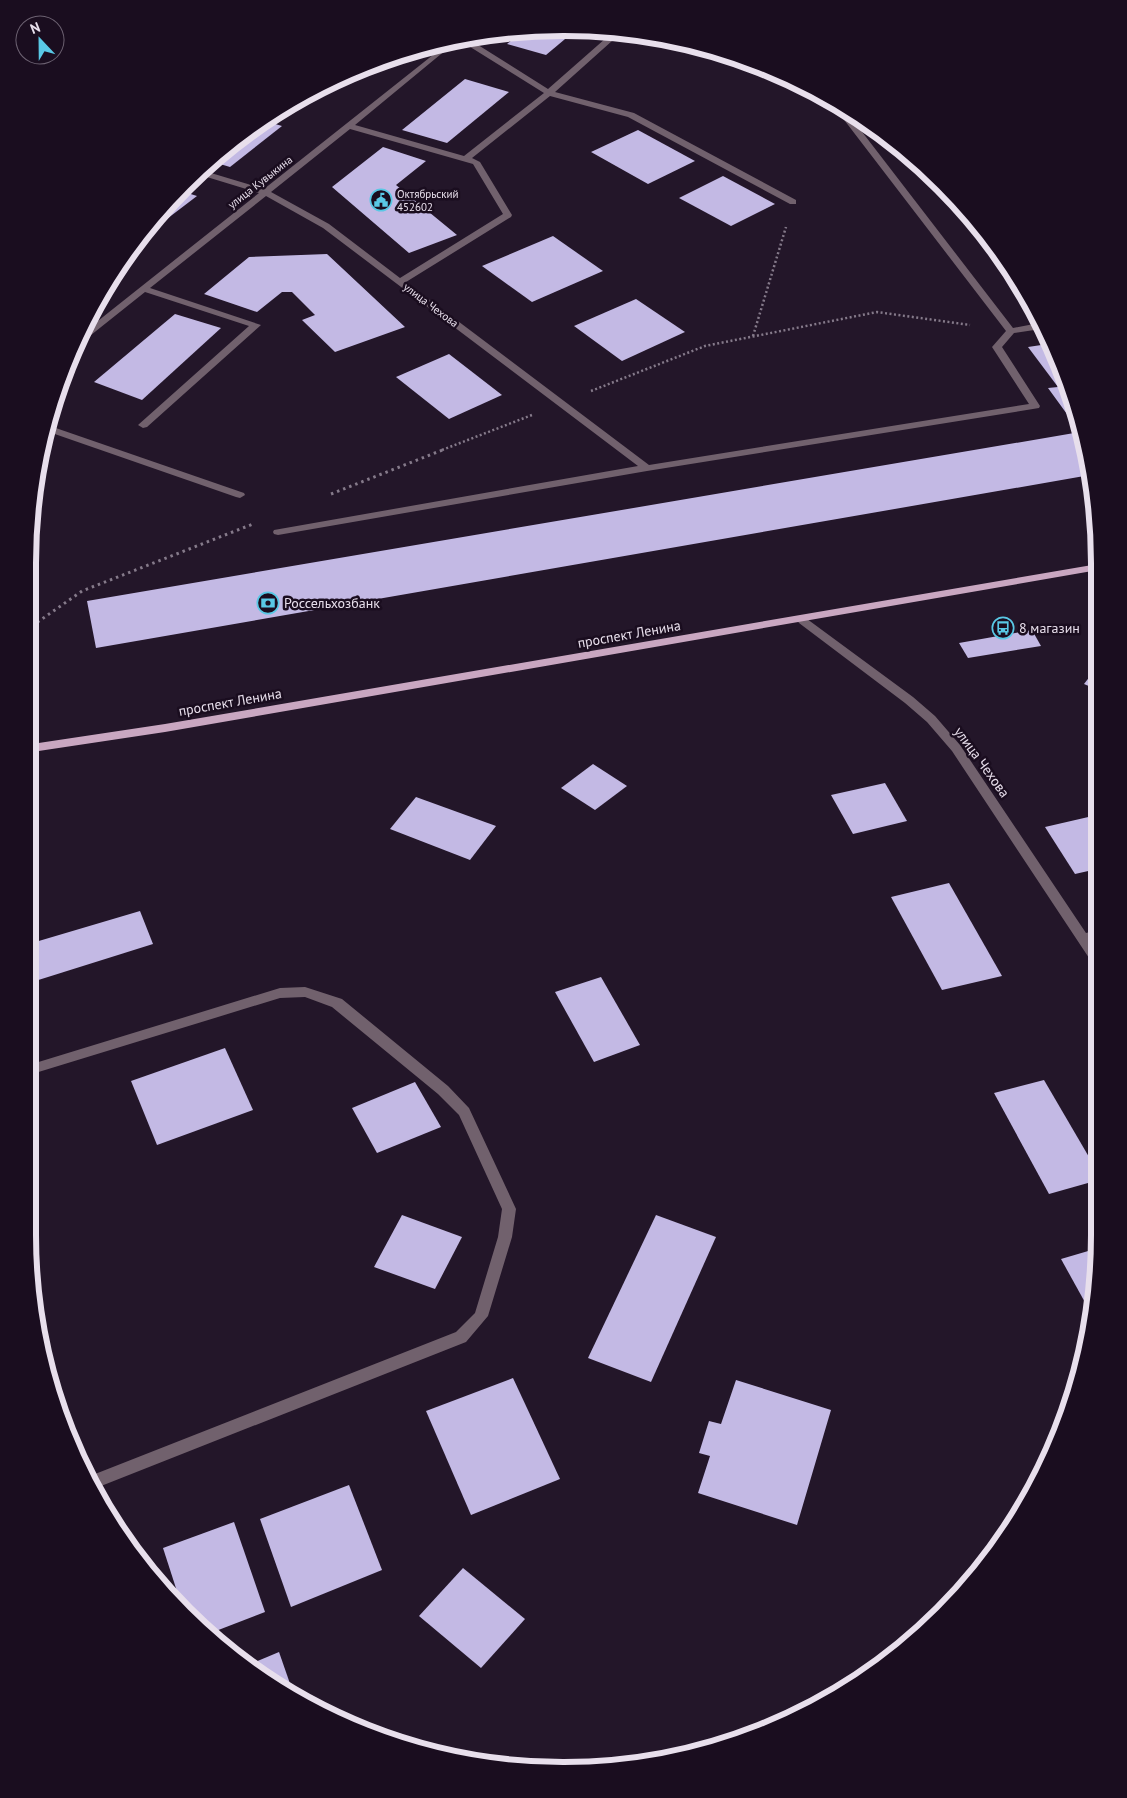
<svg xmlns="http://www.w3.org/2000/svg" width="1127" height="1798" font-family="'PT Sans',sans-serif">
<style>
.building{fill:#c3b9e4}
.lines{fill:none;stroke-linecap:round;stroke-linejoin:round}
.path-far1{stroke:#857a8a;stroke-width:2.5;stroke-dasharray:2 2.5;stroke-linecap:butt}
.path{stroke:#857a8a;stroke-width:3;stroke-dasharray:2.5 4;stroke-linecap:butt}
.minor{fill:#71616d;fill-rule:evenodd}
.major{fill:#c9a7c1;fill-rule:evenodd}
.labels{text-anchor:middle;stroke-width:5;stroke-linejoin:round;paint-order:stroke}
.far-street-label{font-size:11px;fill:#e8dfec;stroke:#1a0d1f}
.far-poi-label{font-size:11px;fill:#e8dfec;stroke:#1a0d1f;text-anchor:start}
.poi-label{font-size:14px;fill:#e8dfec;stroke:#1a0d1f;text-anchor:start}
.street-label{font-size:14px;fill:#e8dfec;stroke:#1a0d1f}
.rim{fill:none;stroke:#e8dfec;stroke-width:6}
</style>
<rect width="100%" height="100%" fill="#231629"/>
<g class="building">
<path d="M 577,29 L 546,55 L 507,44 L 523,31 Z"/>
<path d="M 344,78 L 326,92 L 317,90 Z"/>
<path d="M 465,79 L 509,92 L 447,143 L 402,130 Z"/>
<path d="M 265,121 L 282,126 L 230,167 L 210,161 Z"/>
<path d="M 638,130 L 695,161 L 648,184 L 591,152 Z"/>
<path d="M 383,147 L 426,161 L 396,185 L 457,235 L 409,253 L 332,187 Z"/>
<path d="M 723,176 L 775,204 L 731,226 L 679,198 Z"/>
<path d="M 181,191 L 197,196 L 134,244 L 138,237 Z"/>
<path d="M 553,236 L 603,271 L 532,302 L 482,266 Z"/>
<path d="M 327,254 L 405,327 L 335,352 L 302,320 L 315,315 L 292,292 L 282,292 L 257,312 L 204,294 L 249,257 Z"/>
<path d="M 636,299 L 685,332 L 622,361 L 574,326 Z"/>
<path d="M 175,314 L 221,328 L 142,400 L 94,382 Z"/>
<path d="M 1048,344 L 1081,424 L 1090,475 L 96,648 L 87,601 L 1080,432 L 1048,388 L 1058,387 L 1028,347 Z"/>
<path d="M 449,354 L 502,395 L 449,419 L 396,377 Z"/>
<path d="M 1032,630 L 1041,646 L 968,658 L 959,643 Z"/>
<path d="M 1098,666 L 1098,690 L 1084,684 Z"/>
<path d="M 593,764 L 627,786 L 595,810 L 561,788 Z"/>
<path d="M 885,783 L 907,821 L 853,834 L 831,795 Z"/>
<path d="M 416,797 L 496,826 L 470,860 L 390,829 Z"/>
<path d="M 1097,815 L 1097,869 L 1075,874 L 1045,827 Z"/>
<path d="M 949,883 L 1002,976 L 942,990 L 891,897 Z"/>
<path d="M 140,911 L 153,944 L 32,982 L 32,943 Z"/>
<path d="M 601,977 L 640,1045 L 594,1062 L 555,992 Z"/>
<path d="M 225,1048 L 253,1110 L 157,1145 L 131,1081 Z"/>
<path d="M 1044,1080 L 1096,1169 L 1095,1181 L 1049,1194 L 994,1093 Z"/>
<path d="M 415,1082 L 441,1127 L 377,1153 L 352,1108 Z"/>
<path d="M 402,1215 L 462,1237 L 435,1289 L 374,1267 Z"/>
<path d="M 656,1215 L 716,1237 L 651,1382 L 588,1358 Z"/>
<path d="M 1095,1249 L 1095,1304 L 1092,1315 L 1061,1259 Z"/>
<path d="M 513,1378 L 560,1479 L 471,1515 L 426,1411 Z"/>
<path d="M 736,1380 L 831,1410 L 797,1525 L 698,1493 L 710,1456 L 699,1453 L 709,1421 L 721,1424 Z"/>
<path d="M 349,1485 L 382,1570 L 291,1607 L 260,1519 Z"/>
<path d="M 234,1522 L 265,1612 L 208,1634 L 184,1613 L 163,1548 Z"/>
<path d="M 463,1568 L 525,1619 L 481,1668 L 419,1616 Z"/>
<path d="M 279,1652 L 295,1698 L 246,1666 Z"/>
</g>
<g class="lines">
<g class="path-far1">
<path d="M 753,336 L 786,227"/>
<path d="M 591,391 L 705,346 L 877,312 L 970,325"/>
<path d="M 442,450 L 532,415"/>
</g>
<g class="path">
<path d="M 331,494 L 445,449"/>
<path d="M 32,626 L 82,591 L 253,524"/>
</g>
<g class="minor">
<path d="M 614,31 L 622,32 L 555,92 L 634,113 L 796,200 L 796,204 L 790,204 L 628,117 L 550,96 L 472,158 L 480,162 L 512,215 L 511,217 L 406,282 L 649,465 L 1029,404 L 992,347 L 1006,331 L 835,108 L 835,104 L 846,111 L 1013,328 L 1039,323 L 1041,329 L 1014,333 L 1002,347 L 1040,406 L 1039,408 L 647,471 L 278,535 L 274,534 L 273,532 L 274,530 L 638,466 L 323,228 L 266,196 L 150,288 L 261,325 L 147,427 L 143,428 L 138,425 L 249,326 L 145,292 L 81,343 L 77,344 L 84,332 L 259,193 L 197,174 L 201,170 L 264,189 L 448,43 L 458,40 L 355,125 L 464,156 L 544,93 L 459,40 L 467,38 L 548,89 ZM 350,129 L 473,164 L 503,214 L 400,278 L 329,224 L 271,192 Z"/>
<path d="M 50,426 L 244,493 L 245,495 L 240,498 L 236,497 L 49,432 Z"/>
<path d="M 803,616 L 913,697 L 935,716 L 960,745 L 1086,933 L 1097,930 L 1097,940 L 1091,941 L 1096,949 L 1096,963 L 1091,961 L 952,751 L 927,722 L 905,703 L 799,623 L 797,620 L 799,617 Z"/>
<path d="M 305,987 L 342,999 L 448,1086 L 469,1108 L 516,1209 L 512,1237 L 488,1316 L 466,1342 L 96,1488 L 90,1476 L 456,1332 L 475,1313 L 498,1237 L 502,1209 L 459,1115 L 438,1094 L 332,1007 L 305,997 L 280,998 L 32,1074 L 32,1064 L 280,988 Z"/>
</g>
<path class="major" d="M 1098,564 L 1098,570 L 165,732 L 32,752 L 32,744 L 165,724 Z"/>
</g>
<defs>
<g id="civic-ring" transform="scale(1.125)"><circle r="9.5" fill="#1a0d1f" stroke="#59c8e5" stroke-width="1.5"/><path d="M-.6-6.5H3V-4.5H.6V-3L4-1V1h2V6H-6V1h2V-1L-.6-3ZM-1.2 2.5V6h2.4V2.5Z" fill="#59c8e5"/></g>
<g id="bank-ring" transform="scale(1.125)"><circle r="9.5" fill="#1a0d1f" stroke="#59c8e5" stroke-width="1.5"/><path d="M-6-4H6V4H-6ZM0-2.3a2.3 2.3 0 1 0 0 4.6a2.3 2.3 0 1 0 0-4.6Z" fill="#59c8e5"/></g>
<g id="bus-ring" transform="scale(1.125)"><circle r="9.5" fill="#1a0d1f" stroke="#59c8e5" stroke-width="1.5"/><path d="M-5-6H5V4H4V6H2V4H-2V6H-4V4H-5ZM-3.5-4V0h7V-4ZM-3.5 1.2v1.5H-2V1.2ZM2 1.2v1.5H3.5V1.2Z" fill="#59c8e5"/></g>
</defs>
<g fill-rule="evenodd">
<use href="#civic-ring" x="381" y="200"/>
<use href="#bank-ring" x="268" y="603"/>
<use href="#bus-ring" x="1003" y="628"/>
</g>
<g class="labels">
<g class="far-street-label">
<text transform="translate(260 182) rotate(-38)" y="4">улица Кувыкина</text>
<text transform="translate(431 305) rotate(37)" y="4">улица Чехова</text>
</g>
<g class="far-poi-label">
<text x="397" y="198">Октябрьский<tspan x="397" dy="13">452602</tspan></text>
</g>
<g class="poi-label">
<text x="284" y="608">Россельхозбанк</text>
<text x="1019" y="633">8 магазин</text>
</g>
<g class="street-label">
<text transform="translate(629 634) rotate(-10)" y="5">проспект Ленина</text>
<text transform="translate(230 702) rotate(-10)" y="5">проспект Ленина</text>
<text transform="translate(982 762) rotate(54)" y="5">улица Чехова</text>
</g>
</g>
<path d="M0 0H1127V1798H0ZM563 36H564A527 527 0 0 1 1091 563V1235A527 527 0 0 1 564 1762H563A527 527 0 0 1 36 1235V563A527 527 0 0 1 563 36Z" fill="#1a0d1f" fill-rule="evenodd"/>
<path class="rim" d="M563 36H564A527 527 0 0 1 1091 563V1235A527 527 0 0 1 564 1762H563A527 527 0 0 1 36 1235V563A527 527 0 0 1 563 36Z"/>
<g transform="translate(40 40) rotate(338)"><circle r="24" fill="#1a0d1f" stroke="#6c6171"/>
<path d="M0-4L9 19L0 12L-9 19Z" fill="#59c8e5"/>
<text y="-8" font-size="14" font-weight="bold" text-anchor="middle" fill="#e8dfec">N</text>
</g>
</svg>
